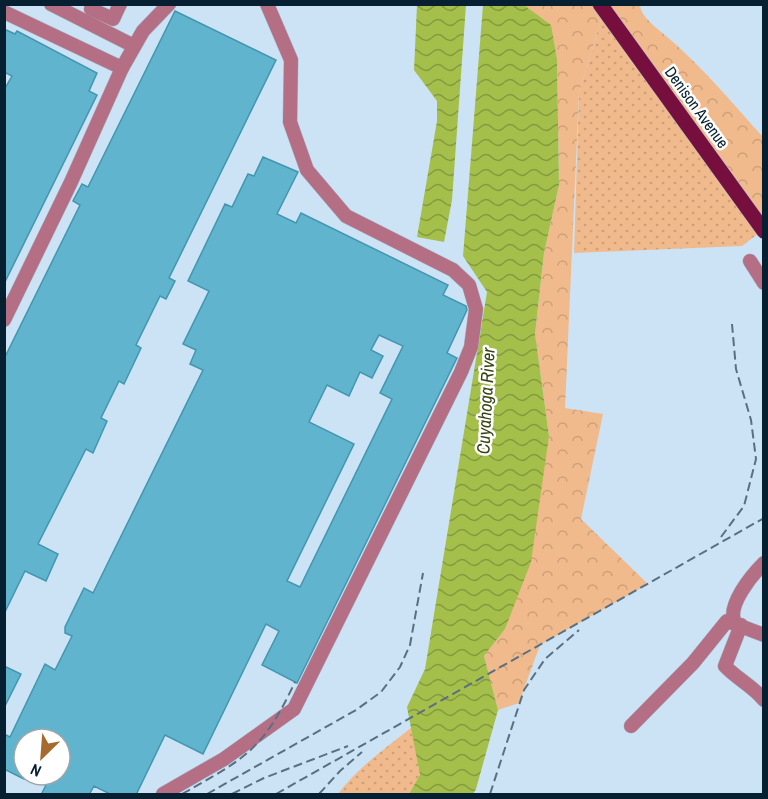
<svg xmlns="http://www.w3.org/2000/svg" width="768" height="799" font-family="'Archivo Narrow',sans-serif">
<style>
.grass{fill:url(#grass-dots)}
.forest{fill:url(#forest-crowns)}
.water{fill:url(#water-waves)}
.building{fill:#61b4ce;stroke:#4296af;stroke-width:1.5;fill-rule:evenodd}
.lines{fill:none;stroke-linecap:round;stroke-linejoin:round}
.minor-casing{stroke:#a9c0d2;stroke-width:15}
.major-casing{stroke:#a9c0d2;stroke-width:16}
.minor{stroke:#b56f84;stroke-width:14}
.major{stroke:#760f3d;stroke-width:15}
.rail{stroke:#587082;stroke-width:2;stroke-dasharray:9 4.5;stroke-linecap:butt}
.labels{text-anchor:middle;stroke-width:5;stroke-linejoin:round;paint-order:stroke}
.street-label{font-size:16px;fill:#072031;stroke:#fff}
.water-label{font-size:18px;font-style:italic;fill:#384314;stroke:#fff}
</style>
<defs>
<pattern id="grass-dots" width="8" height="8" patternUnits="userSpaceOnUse" patternTransform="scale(1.5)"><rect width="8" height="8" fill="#f1ba8c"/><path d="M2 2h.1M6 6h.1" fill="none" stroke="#cda079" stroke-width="1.8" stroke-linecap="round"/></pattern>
<pattern id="forest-crowns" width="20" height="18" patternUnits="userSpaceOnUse" patternTransform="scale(1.5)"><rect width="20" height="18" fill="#f1ba8c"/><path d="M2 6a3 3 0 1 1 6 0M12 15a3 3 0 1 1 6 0" fill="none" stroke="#cda079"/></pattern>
<pattern id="water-waves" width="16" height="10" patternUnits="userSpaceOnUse" patternTransform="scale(1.5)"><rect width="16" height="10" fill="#a5bf4b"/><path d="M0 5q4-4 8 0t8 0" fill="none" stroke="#849b3f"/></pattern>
</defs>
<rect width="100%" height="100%" fill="#cce3f5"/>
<g class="grass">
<path d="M 604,10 L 763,230 L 742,246 L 574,253 L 579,93 Z"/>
<path d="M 412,727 L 420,776 L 409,794 L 338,794 C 358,767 386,748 412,727 Z"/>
</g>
<path class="forest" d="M 524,5 L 640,5 C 641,17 657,28 666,36 C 702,66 732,103 763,137 L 763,230 L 604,10 L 579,93 L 565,408 L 603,414 L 581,519 L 648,584 L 540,645 L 519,703 L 498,710 L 484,656 L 505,629 L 549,436 L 535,334 L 544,253 L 559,185 L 557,59 L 550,25 Z"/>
<g class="water">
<path d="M 417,5 L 466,5 L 452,200 L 444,242 L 417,237 L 437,121 L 437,101 L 414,70 Z"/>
<path d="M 483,5 L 524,5 L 551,25 L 557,59 L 559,185 L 544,253 L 535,334 L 549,436 L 531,562 L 505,629 L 484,656 L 498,710 L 476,789 L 473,794 L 409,794 L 420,775 L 407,707 L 425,669 L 487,292 L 463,256 Z"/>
</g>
<g class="building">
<path d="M 175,11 L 276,60 L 169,278 L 175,281 L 166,299 L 160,296 L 136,345 L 141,348 L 124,384 L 119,381 L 101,418 L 107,421 L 93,453 L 86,449 L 38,544 L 58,554 L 46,581 L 25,571 L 4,614 L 4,359 L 80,205 L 73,201 L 82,184 L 88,187 Z"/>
<path d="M 4,29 L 15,34 L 17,31 L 97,73 L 89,91 L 97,95 L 4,284 L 4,90 L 12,76 L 4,72 Z"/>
<path d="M 263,157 L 298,172 L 277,214 L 296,223 L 301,213 L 448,285 L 443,295 L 466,306 L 467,310 L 447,353 L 457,358 L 297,683 L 262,665 L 279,631 L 266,624 L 203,754 L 165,735 L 136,795 L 112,795 L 94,786 L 89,795 L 41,795 L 51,775 L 60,775 L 60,739 L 24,739 L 21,751 L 24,752 L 24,779 L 4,769 L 4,734 L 10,737 L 45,664 L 55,670 L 72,636 L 65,633 L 65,627 L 84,588 L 93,593 L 203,370 L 190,364 L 196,350 L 183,344 L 209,291 L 188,281 L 225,204 L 232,207 L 248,174 L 254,176 ZM 379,335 L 403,346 L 380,393 L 392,399 L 300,587 L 287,581 L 354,444 L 309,422 L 327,385 L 349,396 L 360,372 L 372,378 L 383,356 L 371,350 Z"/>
<path d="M 4,666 L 21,674 L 4,708 Z"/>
</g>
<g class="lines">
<g class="minor-casing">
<g id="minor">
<path d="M 51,4 L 134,46"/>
<path d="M 91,9 L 113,19 L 120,4"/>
<path d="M 4,12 L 122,68 L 71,182 L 4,320"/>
<path d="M 122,68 L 143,31 L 169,4"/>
<path d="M 750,261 L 764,283"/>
<path d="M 735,623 C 726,606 752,575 764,563"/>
<path d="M 741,625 L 725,666 C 737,679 753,686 764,700"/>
<path d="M 631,726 L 693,663 L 727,621 L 764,635"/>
<path d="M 163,794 L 224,759 L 294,709 L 461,372 L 471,347 L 476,309 L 469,285 L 453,270 L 346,216 L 307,170 L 290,122 L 291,60 L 267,4"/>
</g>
</g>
<g class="major-casing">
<path id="major" d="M 600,4 L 764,231"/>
</g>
<use href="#minor" class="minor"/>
<use href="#major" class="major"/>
<g class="rail">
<path d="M 721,537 L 744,506 L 756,459 L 751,420 L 736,369 L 732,324"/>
<path d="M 182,794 C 246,758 263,750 295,682"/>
<path d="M 207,794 L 356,710 L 381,692 L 400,667 L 410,645 L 423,573"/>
<path d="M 232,794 L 264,778 L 348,746"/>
<path d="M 276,794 L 764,518"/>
<path d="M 319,794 L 340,771 L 362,752"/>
<path d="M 490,794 L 524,690 L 545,659 L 579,630"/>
</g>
</g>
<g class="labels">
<g class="street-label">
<text transform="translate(697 107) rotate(54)" y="6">Denison Avenue</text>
</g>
<g class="water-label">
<text transform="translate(486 401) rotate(-87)" y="6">Cuyahoga River</text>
</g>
</g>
<rect width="768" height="799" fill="none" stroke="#072031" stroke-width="12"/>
<g transform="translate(42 757) rotate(205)"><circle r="28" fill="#ffffff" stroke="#9ca6ad" stroke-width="1.5"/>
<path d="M0-4.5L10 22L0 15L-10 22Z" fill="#a7692e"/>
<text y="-9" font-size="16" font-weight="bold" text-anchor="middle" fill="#072031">N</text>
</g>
</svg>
